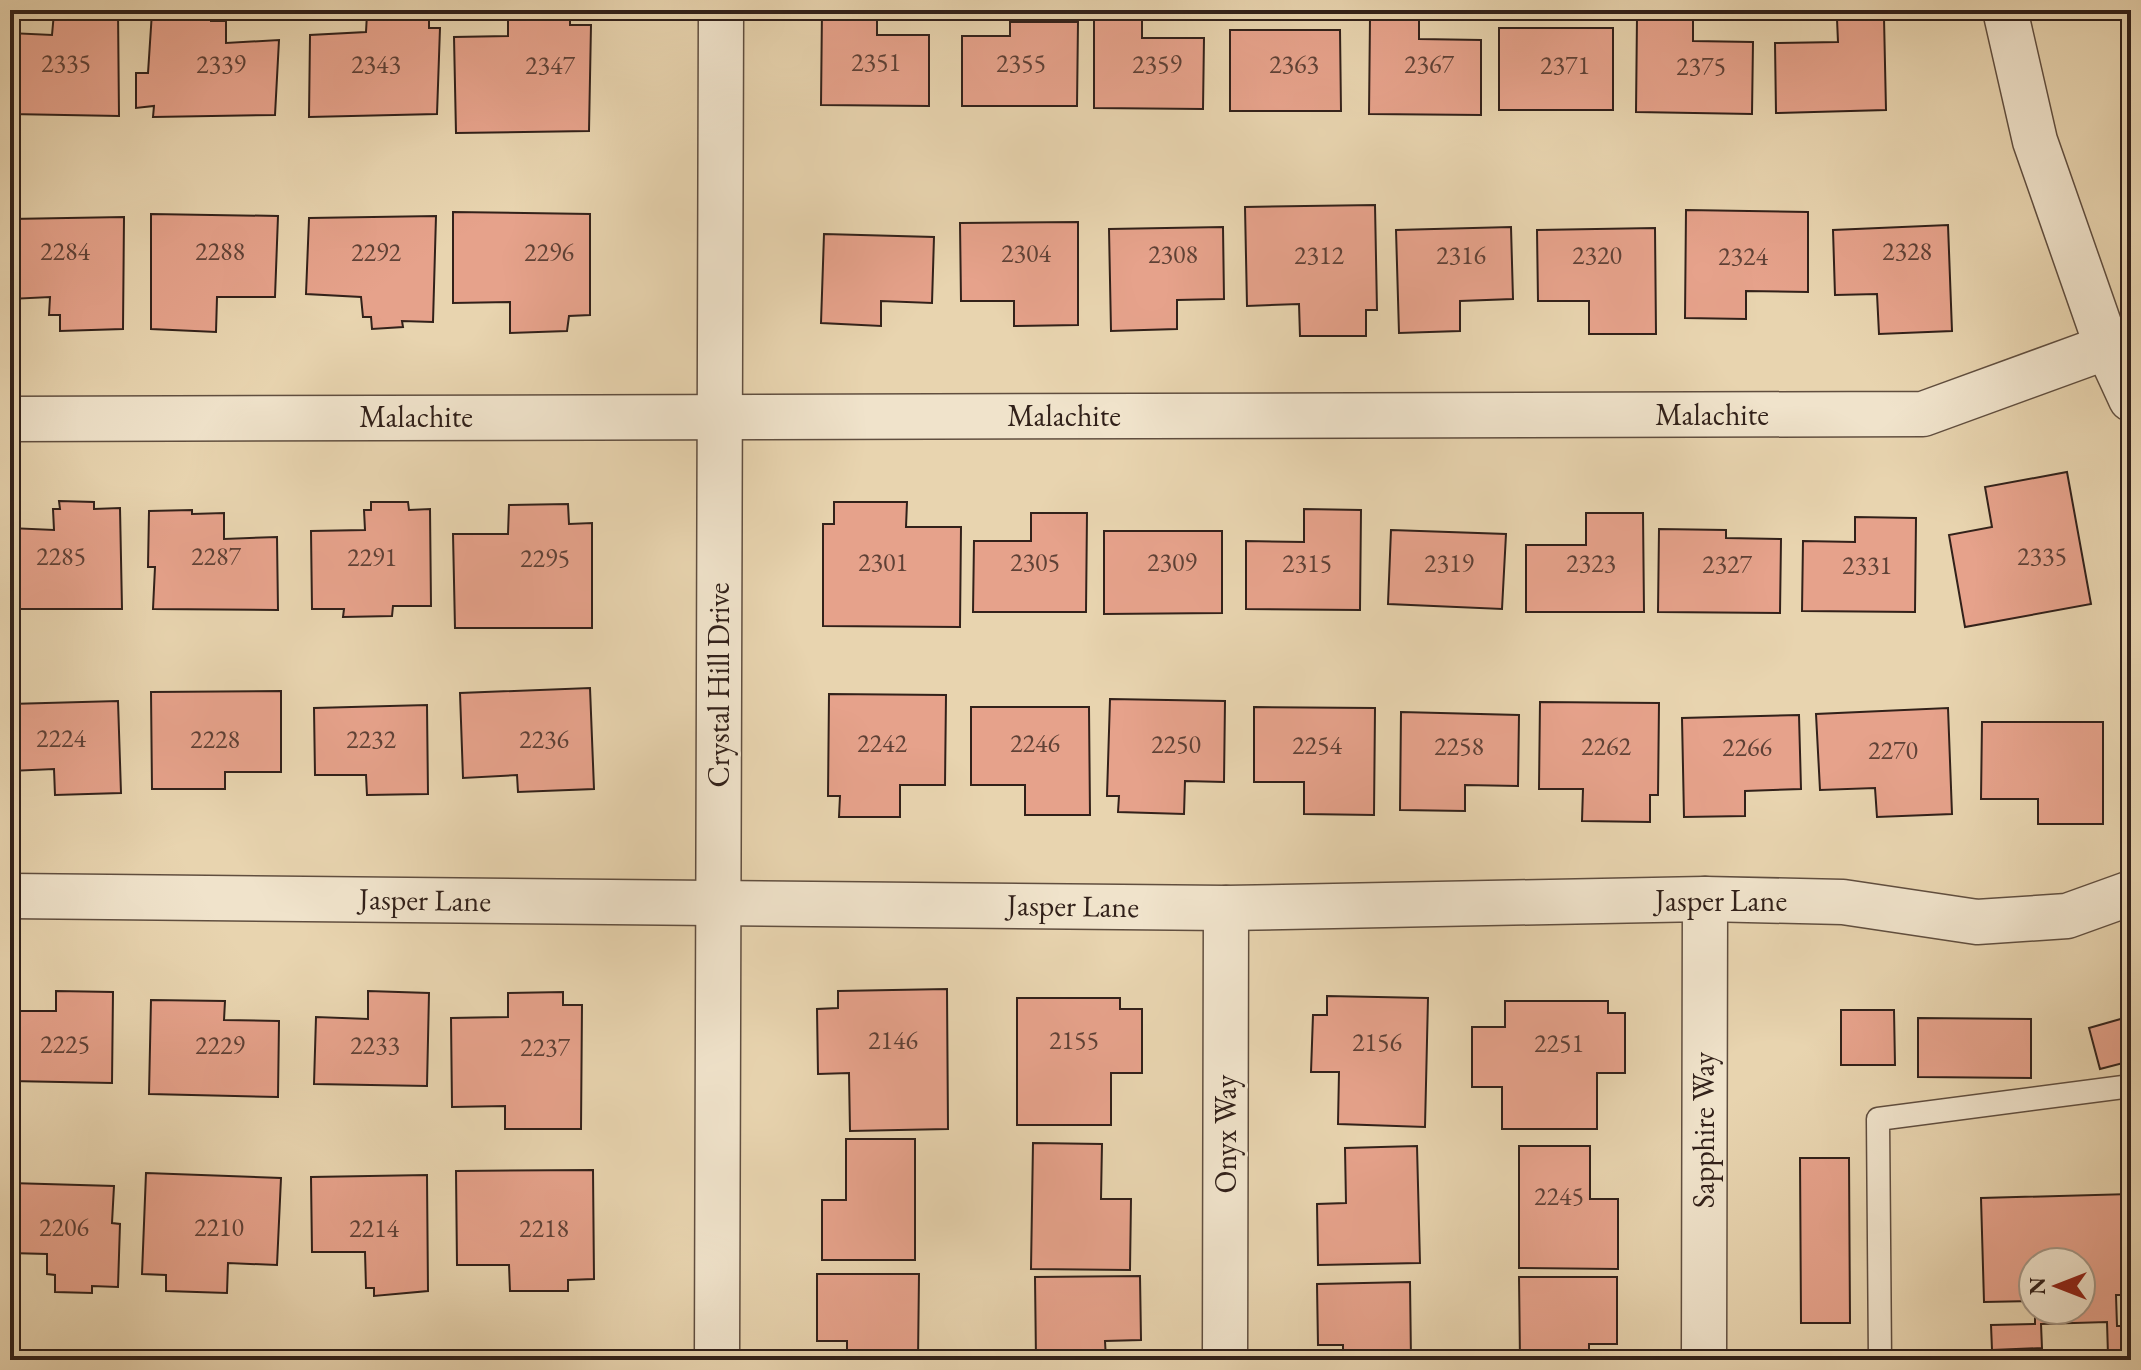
<svg xmlns="http://www.w3.org/2000/svg" width="2141" height="1370" font-family="'EB Garamond',serif">
<style>
.building{fill:#e6a28b;stroke:#32211a;stroke-width:2}
.lines{fill:none;stroke-linecap:round;stroke-linejoin:round}
.service-casing{stroke:#604e3f;stroke-width:25}
.minor-casing{stroke:#604e3f;stroke-width:47}
.tertiary-casing{stroke:#604e3f;stroke-width:47}
.service{stroke:#f0e3cb;stroke-width:22}
.minor{stroke:#f0e3cb;stroke-width:44}
.tertiary{stroke:#f0e3cb;stroke-width:44}
.labels{text-anchor:middle;stroke-width:6;stroke-linejoin:round;paint-order:stroke}
.number-label{font-size:26px;fill:#5f4136}
.street-label{font-size:30px;fill:#32211a;stroke:#f0e3cb}
</style>
<rect width="100%" height="100%" fill="#e8d4af"/>
<filter id="stains"><feTurbulence type="fractalNoise" baseFrequency=".0025" numOctaves="4"/><feColorMatrix values="0 0 0 0 .2 0 0 0 0 .09 0 0 0 0 .02 0 0 0 .5 -.17"/></filter>
<radialGradient id="worn" r=".72"><stop offset=".6" stop-color="#630" stop-opacity="0"/><stop offset="1" stop-color="#630" stop-opacity=".3"/></radialGradient>
<g class="building">
<path d="M 61,10 L 118,11 L 119,116 L 10,114 L 10,33 L 52,35 L 54,13 Z"/>
<path d="M 372,10 L 407,10 L 407,14 L 429,12 L 429,28 L 440,28 L 437,114 L 309,117 L 310,35 L 366,32 L 367,14 L 372,14 Z"/>
<path d="M 822,10 L 877,10 L 877,35 L 929,35 L 929,106 L 821,105 Z"/>
<path d="M 508,11 L 570,14 L 570,25 L 591,25 L 589,131 L 456,133 L 454,37 L 508,36 Z"/>
<path d="M 152,12 L 211,12 L 211,21 L 226,21 L 226,43 L 279,40 L 275,115 L 153,117 L 154,106 L 136,108 L 136,73 L 148,73 Z"/>
<path d="M 1094,12 L 1142,12 L 1142,38 L 1204,38 L 1203,109 L 1094,108 Z"/>
<path d="M 1637,17 L 1693,18 L 1693,41 L 1753,42 L 1752,114 L 1636,112 Z"/>
<path d="M 1370,18 L 1419,19 L 1419,39 L 1481,40 L 1481,115 L 1369,114 Z"/>
<path d="M 1884,18 L 1886,110 L 1776,113 L 1775,43 L 1838,42 L 1837,19 Z"/>
<path d="M 1010,22 L 1078,22 L 1077,106 L 962,106 L 962,36 L 1010,36 Z"/>
<rect x="1499" y="28" width="114" height="82"/>
<path d="M 1230,30 L 1340,30 L 1341,111 L 1230,111 Z"/>
<path d="M 1375,205 L 1377,310 L 1366,310 L 1366,336 L 1300,336 L 1299,304 L 1247,306 L 1245,207 Z"/>
<path d="M 1686,210 L 1808,212 L 1808,292 L 1746,291 L 1746,319 L 1685,318 Z"/>
<path d="M 453,212 L 590,214 L 590,315 L 569,316 L 567,331 L 510,333 L 510,302 L 453,303 Z"/>
<path d="M 151,214 L 278,216 L 275,297 L 217,297 L 216,332 L 151,329 Z"/>
<path d="M 436,216 L 433,322 L 402,321 L 403,327 L 372,329 L 371,317 L 363,317 L 361,297 L 306,294 L 309,218 Z"/>
<path d="M 124,217 L 123,329 L 60,331 L 60,315 L 49,315 L 50,297 L 10,299 L 10,219 Z"/>
<path d="M 1078,222 L 1078,325 L 1014,326 L 1014,301 L 961,301 L 960,223 Z"/>
<path d="M 1948,225 L 1952,331 L 1879,334 L 1877,294 L 1835,295 L 1833,230 Z"/>
<path d="M 1223,227 L 1224,299 L 1177,300 L 1177,329 L 1111,331 L 1109,229 Z"/>
<path d="M 1511,227 L 1513,299 L 1460,301 L 1460,331 L 1399,333 L 1396,230 Z"/>
<path d="M 1655,228 L 1656,334 L 1589,334 L 1589,301 L 1538,301 L 1537,230 Z"/>
<path d="M 824,234 L 934,237 L 932,303 L 881,301 L 881,326 L 821,323 Z"/>
<path d="M 2067,472 L 2091,604 L 1965,627 L 1949,535 L 1992,527 L 1985,487 Z"/>
<path d="M 59,501 L 94,502 L 94,509 L 120,508 L 122,609 L 10,609 L 10,528 L 54,530 L 53,509 L 60,509 Z"/>
<path d="M 371,502 L 408,502 L 409,510 L 430,509 L 431,606 L 393,606 L 392,616 L 343,617 L 344,609 L 312,609 L 311,531 L 365,530 L 364,510 L 371,510 Z"/>
<path d="M 834,502 L 907,502 L 906,527 L 961,527 L 960,627 L 823,626 L 823,524 L 834,524 Z"/>
<path d="M 568,504 L 569,524 L 592,523 L 592,628 L 455,628 L 453,534 L 508,534 L 509,505 Z"/>
<path d="M 1304,509 L 1361,510 L 1360,610 L 1246,609 L 1246,541 L 1304,542 Z"/>
<path d="M 192,510 L 192,514 L 224,513 L 224,539 L 277,537 L 278,610 L 153,609 L 155,567 L 148,567 L 149,511 Z"/>
<path d="M 1031,513 L 1087,513 L 1086,612 L 973,612 L 974,541 L 1031,541 Z"/>
<path d="M 1586,513 L 1643,513 L 1644,612 L 1526,612 L 1526,545 L 1586,545 Z"/>
<path d="M 1855,517 L 1916,518 L 1915,612 L 1802,611 L 1803,541 L 1855,542 Z"/>
<path d="M 1659,529 L 1726,530 L 1726,538 L 1781,539 L 1780,613 L 1658,612 Z"/>
<path d="M 1391,530 L 1506,534 L 1502,609 L 1388,604 Z"/>
<path d="M 1104,531 L 1222,531 L 1222,613 L 1104,614 Z"/>
<path d="M 590,688 L 594,789 L 518,792 L 517,775 L 463,778 L 460,693 Z"/>
<path d="M 281,691 L 281,772 L 225,772 L 225,789 L 152,789 L 151,692 Z"/>
<path d="M 829,694 L 946,695 L 945,785 L 900,785 L 900,817 L 839,817 L 840,796 L 828,796 Z"/>
<path d="M 1110,699 L 1225,701 L 1224,782 L 1185,781 L 1184,814 L 1118,812 L 1119,796 L 1107,796 Z"/>
<path d="M 118,701 L 121,793 L 55,795 L 54,769 L 10,771 L 10,704 Z"/>
<path d="M 1540,702 L 1659,703 L 1658,795 L 1650,795 L 1650,822 L 1582,821 L 1583,789 L 1539,789 Z"/>
<path d="M 427,705 L 428,794 L 367,795 L 366,775 L 315,775 L 314,708 Z"/>
<path d="M 971,707 L 1089,707 L 1090,815 L 1025,815 L 1025,785 L 971,785 Z"/>
<path d="M 1254,707 L 1375,708 L 1374,815 L 1304,814 L 1304,782 L 1254,782 Z"/>
<path d="M 1948,708 L 1952,814 L 1877,817 L 1875,788 L 1820,790 L 1816,714 Z"/>
<path d="M 1401,712 L 1519,715 L 1518,786 L 1465,785 L 1465,811 L 1400,810 Z"/>
<path d="M 1799,715 L 1801,789 L 1745,791 L 1745,816 L 1684,817 L 1682,718 Z"/>
<path d="M 1982,722 L 2103,722 L 2103,824 L 2038,824 L 2038,799 L 1981,799 Z"/>
<path d="M 947,989 L 948,1129 L 850,1131 L 849,1073 L 818,1074 L 817,1009 L 838,1008 L 838,991 Z"/>
<path d="M 56,991 L 113,992 L 112,1083 L 10,1081 L 10,1011 L 56,1011 Z"/>
<path d="M 368,991 L 429,993 L 427,1086 L 314,1084 L 316,1017 L 368,1019 Z"/>
<path d="M 563,992 L 563,1005 L 582,1005 L 581,1129 L 505,1129 L 505,1106 L 452,1107 L 451,1018 L 508,1017 L 508,993 Z"/>
<path d="M 1327,996 L 1428,998 L 1425,1127 L 1338,1124 L 1339,1072 L 1311,1072 L 1313,1015 L 1327,1015 Z"/>
<path d="M 1017,998 L 1120,998 L 1120,1009 L 1142,1009 L 1142,1073 L 1111,1073 L 1111,1125 L 1017,1125 Z"/>
<path d="M 151,1000 L 225,1001 L 224,1020 L 279,1021 L 278,1097 L 149,1094 Z"/>
<path d="M 1505,1001 L 1608,1001 L 1608,1013 L 1625,1013 L 1625,1073 L 1597,1073 L 1597,1129 L 1502,1129 L 1502,1087 L 1472,1087 L 1472,1027 L 1505,1027 Z"/>
<path d="M 1841,1010 L 1894,1010 L 1895,1065 L 1841,1065 Z"/>
<path d="M 2131,1016 L 2131,1061 L 2100,1069 L 2089,1028 Z"/>
<path d="M 1918,1018 L 2031,1019 L 2031,1078 L 1918,1077 Z"/>
<path d="M 846,1139 L 915,1139 L 915,1260 L 822,1260 L 822,1200 L 846,1200 Z"/>
<path d="M 1033,1143 L 1102,1144 L 1101,1199 L 1131,1199 L 1130,1270 L 1031,1269 Z"/>
<path d="M 1417,1146 L 1420,1263 L 1318,1265 L 1317,1204 L 1346,1203 L 1345,1148 Z"/>
<path d="M 1519,1146 L 1590,1146 L 1590,1199 L 1618,1199 L 1618,1269 L 1519,1268 Z"/>
<path d="M 1800,1158 L 1849,1158 L 1850,1323 L 1801,1323 Z"/>
<path d="M 593,1170 L 594,1279 L 568,1280 L 568,1291 L 510,1291 L 509,1265 L 457,1265 L 456,1171 Z"/>
<path d="M 146,1173 L 281,1178 L 277,1265 L 228,1263 L 227,1293 L 166,1291 L 166,1275 L 142,1274 Z"/>
<path d="M 427,1175 L 428,1291 L 374,1296 L 374,1288 L 366,1288 L 365,1252 L 312,1252 L 311,1177 Z"/>
<path d="M 10,1183 L 114,1186 L 112,1223 L 120,1224 L 118,1287 L 92,1286 L 92,1293 L 55,1292 L 55,1275 L 47,1274 L 47,1254 L 10,1253 Z"/>
<path d="M 2131,1194 L 2131,1295 L 2116,1295 L 2117,1326 L 2131,1326 L 2131,1354 L 2108,1355 L 2107,1322 L 2041,1324 L 2042,1348 L 1992,1350 L 1991,1325 L 2035,1324 L 2035,1310 L 2081,1310 L 2081,1262 L 2033,1262 L 2033,1301 L 1984,1302 L 1981,1198 Z"/>
<path d="M 817,1274 L 919,1274 L 918,1360 L 847,1360 L 847,1341 L 817,1341 Z"/>
<path d="M 1140,1276 L 1141,1340 L 1105,1341 L 1106,1360 L 1036,1360 L 1035,1277 Z"/>
<path d="M 1519,1277 L 1617,1277 L 1617,1344 L 1589,1344 L 1589,1360 L 1520,1360 Z"/>
<path d="M 1410,1282 L 1411,1360 L 1343,1360 L 1343,1345 L 1318,1345 L 1317,1284 Z"/>
</g>
<g class="lines">
<g class="service-casing">
<path id="service" d="M 1880,1360 L 1878,1119 L 2131,1086"/>
</g>
<g class="minor-casing">
<g id="minor">
<path d="M 10,419 L 1923,414 L 2107,347"/>
<path d="M 10,896 L 1226,908 L 1705,899 L 1843,902 L 1977,922 L 2067,916 L 2131,893"/>
<path d="M 717,1360 L 721,10"/>
<path d="M 1225,1360 L 1226,908"/>
<path d="M 1704,1360 L 1705,899"/>
</g>
</g>
<g class="tertiary-casing">
<path id="tertiary" d="M 2005,10 L 2035,141 L 2107,347 L 2131,399"/>
</g>
<use href="#service" class="service"/>
<use href="#minor" class="minor"/>
<use href="#tertiary" class="tertiary"/>
</g>
<g class="labels">
<g class="number-label">
<text x="876" y="71">2351</text>
<text x="66" y="72">2335</text>
<text x="1021" y="72">2355</text>
<text x="221" y="73">2339</text>
<text x="376" y="73">2343</text>
<text x="1157" y="73">2359</text>
<text x="1294" y="73">2363</text>
<text x="1429" y="73">2367</text>
<text x="550" y="74">2347</text>
<text x="1565" y="74">2371</text>
<text x="1701" y="75">2375</text>
<text x="65" y="260">2284</text>
<text x="220" y="260">2288</text>
<text x="1907" y="260">2328</text>
<text x="376" y="261">2292</text>
<text x="549" y="261">2296</text>
<text x="1026" y="262">2304</text>
<text x="1173" y="263">2308</text>
<text x="1319" y="264">2312</text>
<text x="1461" y="264">2316</text>
<text x="1597" y="264">2320</text>
<text x="1743" y="265">2324</text>
<text x="61" y="565">2285</text>
<text x="216" y="565">2287</text>
<text x="2042" y="565">2335</text>
<text x="372" y="566">2291</text>
<text x="545" y="567">2295</text>
<text x="883" y="571">2301</text>
<text x="1035" y="571">2305</text>
<text x="1172" y="571">2309</text>
<text x="1307" y="572">2315</text>
<text x="1449" y="572">2319</text>
<text x="1591" y="572">2323</text>
<text x="1727" y="573">2327</text>
<text x="1867" y="574">2331</text>
<text x="61" y="747">2224</text>
<text x="215" y="748">2228</text>
<text x="371" y="748">2232</text>
<text x="544" y="748">2236</text>
<text x="882" y="752">2242</text>
<text x="1035" y="752">2246</text>
<text x="1176" y="753">2250</text>
<text x="1317" y="754">2254</text>
<text x="1459" y="755">2258</text>
<text x="1606" y="755">2262</text>
<text x="1747" y="756">2266</text>
<text x="1893" y="759">2270</text>
<text x="893" y="1049">2146</text>
<text x="1074" y="1049">2155</text>
<text x="1377" y="1051">2156</text>
<text x="1559" y="1052">2251</text>
<text x="65" y="1053">2225</text>
<text x="220" y="1054">2229</text>
<text x="375" y="1054">2233</text>
<text x="545" y="1056">2237</text>
<text x="1559" y="1205">2245</text>
<text x="64" y="1236">2206</text>
<text x="219" y="1236">2210</text>
<text x="374" y="1237">2214</text>
<text x="544" y="1237">2218</text>
</g>
<g class="street-label">
<text x="1712" y="425">Malachite</text>
<text x="1064" y="426">Malachite</text>
<text x="416" y="427">Malachite</text>
<text transform="translate(719 685) rotate(-90)" y="10">Crystal Hill Drive</text>
<text transform="translate(425 900) rotate(1)" y="10">Jasper Lane</text>
<text x="1721" y="911">Jasper Lane</text>
<text transform="translate(1073 906) rotate(1)" y="10">Jasper Lane</text>
<text transform="translate(1704 1130) rotate(-90)" y="10">Sapphire Way</text>
<text transform="translate(1226 1134) rotate(-90)" y="10">Onyx Way</text>
</g>
</g>
<rect width="2141" height="1370" fill="none" stroke="#e8d4af" stroke-width="40"/>
<rect x="12" y="12" width="2117" height="1346" fill="none" stroke="#32211a" stroke-width="4"/>
<rect x="20" y="20" width="2101" height="1330" fill="none" stroke="#32211a" stroke-width="2"/>
<g transform="translate(2057 1286) rotate(270)"><circle r="38" fill="#f0e3cb" stroke="#a49584" stroke-width="2"/>
<path d="M0-6L14 30L0 20L-14 30Z" fill="#8f2418"/>
<text y="-12" font-size="22" font-weight="bold" text-anchor="middle" fill="#32211a">N</text>
</g>
<rect width="100%" height="100%" filter="url(#stains)"/>
<rect width="100%" height="100%" fill="url(#worn)"/>
</svg>
